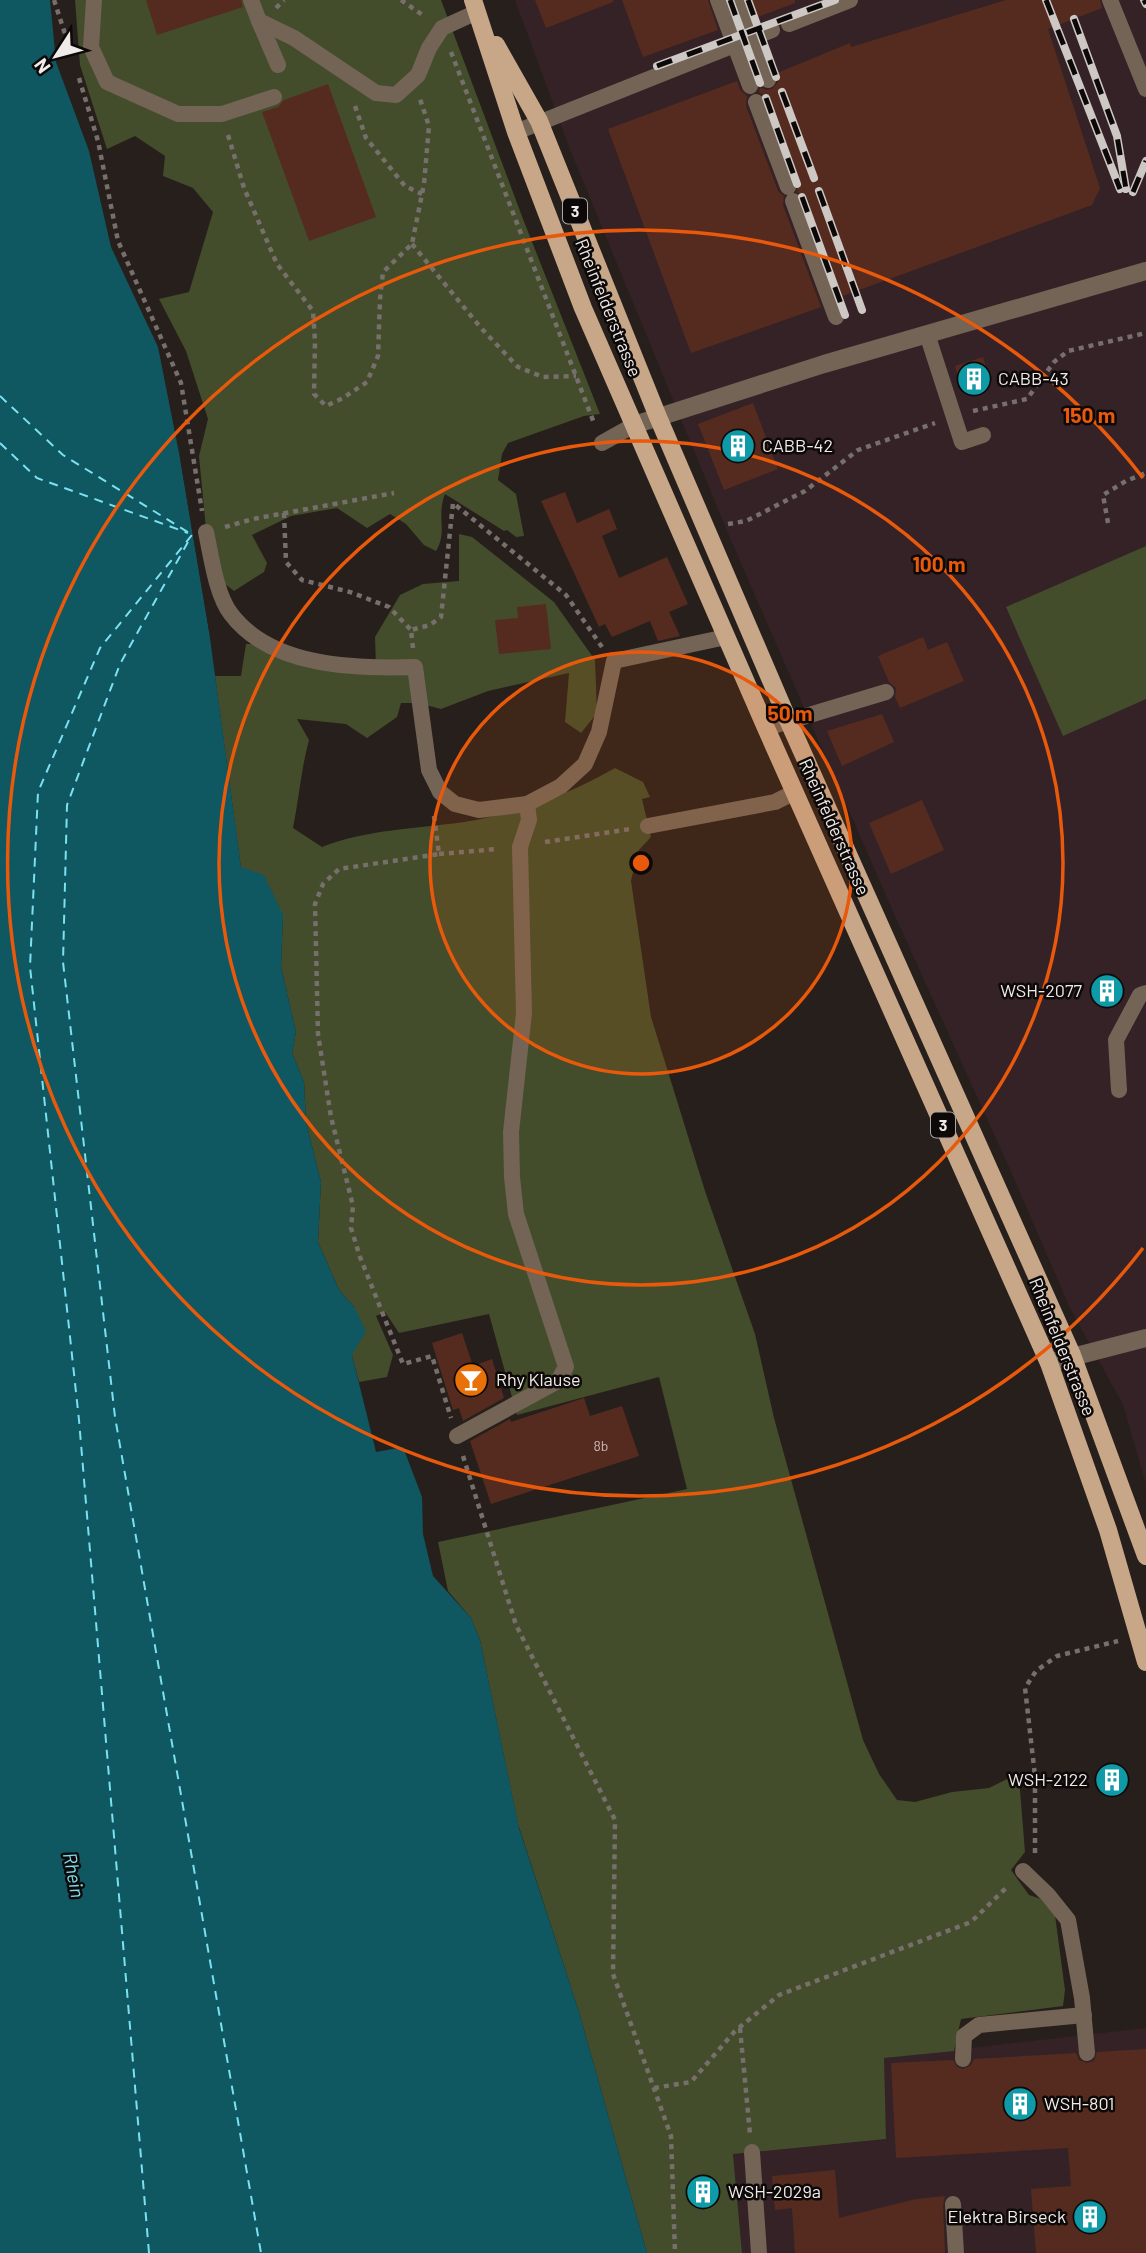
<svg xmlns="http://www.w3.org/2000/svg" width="1146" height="2253" font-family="Barlow,sans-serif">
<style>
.industrial{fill:#342227}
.green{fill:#444d2b}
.water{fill:#0f5761}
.pier{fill:#271f1b}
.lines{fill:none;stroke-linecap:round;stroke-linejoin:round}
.ferry{stroke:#7be0f1;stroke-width:2;stroke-dasharray:9 7;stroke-linecap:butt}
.building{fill:#562b1f}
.path{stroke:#766f6b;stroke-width:4.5;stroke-dasharray:5 5;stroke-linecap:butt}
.lane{stroke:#736455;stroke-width:16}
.street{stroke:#736455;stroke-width:18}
.primary{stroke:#c8a788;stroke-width:18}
.rail-casing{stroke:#cec8c5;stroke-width:8}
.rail{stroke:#0d0908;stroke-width:5;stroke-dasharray:16;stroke-linecap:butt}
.ring{fill:none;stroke:#e8590c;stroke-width:3.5}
.labels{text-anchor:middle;stroke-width:5;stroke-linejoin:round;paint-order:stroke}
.number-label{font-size:14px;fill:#cabbb6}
.shield{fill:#0d0908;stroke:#aca7a5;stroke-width:2}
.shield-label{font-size:16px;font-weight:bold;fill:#f0ebe8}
.street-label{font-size:18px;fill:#f0ebe8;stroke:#0d0908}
.poi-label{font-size:18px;fill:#f0ebe8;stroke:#0d0908;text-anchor:start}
.water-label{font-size:19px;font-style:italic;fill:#7be0f1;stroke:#0d0908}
.centre{fill:#e8590c;stroke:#0d0908;stroke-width:3.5}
.ring-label{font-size:21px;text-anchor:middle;font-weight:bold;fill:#e8590c;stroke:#0d0908;stroke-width:5;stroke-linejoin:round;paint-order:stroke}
</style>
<rect width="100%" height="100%" fill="#271f1b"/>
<g class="industrial">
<path d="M 515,0 L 1146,0 L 1146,1484 L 1123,1405 L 1070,1308 L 1008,1165 L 895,916 L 729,536 L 569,147 Z"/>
<path d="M 1146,2028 L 1146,2253 L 742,2253 L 733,2154 L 886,2139 L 883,2058 Z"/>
</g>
<g class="green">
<path d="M 75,0 L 441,0 L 523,219 L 600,414 L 584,416 L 508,443 L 502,454 L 498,480 L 516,494 L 524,536 L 516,537 L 507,530 L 504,531 L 445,494 C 436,517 448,531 436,551 L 424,545 L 406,524 L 390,514 L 367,528 L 337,508 L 291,516 L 252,535 L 267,563 L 264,572 L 234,591 L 220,580 L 206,529 L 199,456 L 208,419 L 186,351 L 159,299 L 189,292 L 213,212 L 193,188 L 163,176 L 165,156 L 135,136 L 107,149 L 80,65 Z"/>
<path d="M 459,534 L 472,537 L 554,602 L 595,660 L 597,713 L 581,733 L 565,722 L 569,673 L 488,691 L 441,709 L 418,703 L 401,703 L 397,717 L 367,738 L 346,724 L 297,719 L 309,740 C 301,769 299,799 293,828 L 322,847 C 368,829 416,829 464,822 C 519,813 568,795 615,768 L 643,782 L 650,797 L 642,799 L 651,837 L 638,851 L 631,881 L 651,1017 L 705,1191 L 755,1334 L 774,1418 L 863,1740 L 879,1774 L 897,1800 L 915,1802 L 952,1792 L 989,1788 L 1013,1776 L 1019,1778 L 1025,1852 L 1011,1870 L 1029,1895 L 1044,1900 L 1055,1915 L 1065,1990 L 1063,2006 L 961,2019 L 954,2051 L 884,2058 L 886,2139 L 733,2154 L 742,2253 L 647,2253 L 579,2012 L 518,1824 L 480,1640 L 471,1618 L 448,1591 L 438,1542 L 687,1489 L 659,1377 L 517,1415 L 489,1314 L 399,1333 L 385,1312 L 376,1316 L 393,1355 L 387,1377 L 359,1382 L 352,1355 L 355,1308 L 339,1290 L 318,1242 L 321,1182 L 306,1122 L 304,1082 L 292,1053 L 296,1032 L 281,967 L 283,915 L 241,868 L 215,676 L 241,676 L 246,644 L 264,644 L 376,668 L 375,637 L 400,595 L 423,584 L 459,581 Z"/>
<path d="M 1146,546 L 1146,699 L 1063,736 L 1006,607 Z"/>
</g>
<path class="water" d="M 0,0 L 50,0 L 56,62 L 89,151 L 111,247 L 158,347 L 180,458 L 209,631 L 241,867 L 264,875 L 283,915 L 281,967 L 296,1032 L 292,1053 L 304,1082 L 306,1122 L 321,1182 L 318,1242 L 339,1290 L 355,1308 L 366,1331 L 352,1355 L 376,1452 L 403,1447 L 422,1497 L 423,1534 L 433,1576 L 471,1618 L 480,1640 L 519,1828 L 579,2012 L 647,2253 L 0,2253 Z"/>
<path class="pier" d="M 180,458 L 184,458 L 212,631 L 209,631 Z"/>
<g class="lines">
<g class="ferry">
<path d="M 0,396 L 63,455 L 191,534"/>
<path d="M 0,443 L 37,478 L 188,533"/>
<path d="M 188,542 L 120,664 L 67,805 L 63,962 L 115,1417 L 261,2253"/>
<path d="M 149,2253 L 79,1420 L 30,967 L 38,792 L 100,648 L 192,535"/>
</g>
</g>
<g class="building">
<path d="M 146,0 L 241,0 L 243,7 L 157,35 Z"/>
<path d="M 535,0 L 613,0 L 613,2 L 546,28 Z"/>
<path d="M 622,0 L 708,0 L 718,30 L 643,57 Z"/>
<path d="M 748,0 L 795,0 L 795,3 L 755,18 Z"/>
<path d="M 1006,0 L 1100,0 L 1102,8 L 1048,29 L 1100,188 L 1092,205 L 840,297 L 803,197 L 797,192 L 798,183 L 766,98 L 759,92 L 760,87 L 766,90 L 772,89 L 778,82 L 777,73 L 850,43 L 851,47 Z"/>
<path d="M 737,81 L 740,90 L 747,96 L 746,106 L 778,191 L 784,196 L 783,205 L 821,307 L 691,353 L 608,129 Z"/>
<path d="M 328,84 L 376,217 L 309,241 L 262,112 L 278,107 L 284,100 Z"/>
<path d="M 983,357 L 991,384 L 963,392 L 955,366 Z"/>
<path d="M 753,403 L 778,469 L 724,490 L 698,424 Z"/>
<path d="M 565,492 L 577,523 L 609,509 L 617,529 L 602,536 L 619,578 L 667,557 L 688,604 L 669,612 L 680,636 L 658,641 L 650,621 L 612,637 L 605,624 L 599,627 L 541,501 Z"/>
<path d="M 546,604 L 551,649 L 499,654 L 495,620 L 518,618 L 517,607 Z"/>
<path d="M 923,637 L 928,650 L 947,642 L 964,681 L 900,708 L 895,697 L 896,688 L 889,682 L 878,656 Z"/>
<path d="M 882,714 L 894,742 L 842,766 L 827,731 Z"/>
<path d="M 922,800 L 944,850 L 891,874 L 869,823 Z"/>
<path d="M 462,1333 L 473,1366 L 492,1359 L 504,1398 L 463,1421 L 459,1408 L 453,1410 L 432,1343 Z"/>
<path d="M 584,1398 L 590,1416 L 622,1406 L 639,1456 L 491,1504 L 470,1441 L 510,1419 L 511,1422 Z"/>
<path d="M 1146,2049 L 1146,2253 L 1036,2253 L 1031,2189 L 1071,2186 L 1068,2148 L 896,2158 L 891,2063 L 953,2060 L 957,2067 L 963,2069 L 971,2065 L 974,2059 L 1076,2053 L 1079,2060 L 1087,2063 L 1094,2061 L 1097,2052 Z"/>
<path d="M 835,2170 L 839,2218 L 916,2199 L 945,2196 L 943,2205 L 945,2253 L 795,2253 L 792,2208 L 775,2210 L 772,2176 Z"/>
</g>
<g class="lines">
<g class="path">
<path d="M 54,0 L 68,43"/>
<path d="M 401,0 L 424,16"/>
<path d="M 276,8 L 284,0"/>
<path d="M 451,52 L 594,423"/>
<path d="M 79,78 L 98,141 L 118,241 L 181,383 L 202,511"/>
<path d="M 355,106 L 366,138 L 405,186 L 422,194"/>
<path d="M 228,135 L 244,188 L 277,264 L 313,311 L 315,341 L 314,394 L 326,406 L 343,398 L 367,382 L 378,356 L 380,299 L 383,272 L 412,244 L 424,184 L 429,126 L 420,99"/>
<path d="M 412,244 L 481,328 L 518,367 L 543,377 L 576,376"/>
<path d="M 973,411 L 1027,399 L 1054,362 L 1068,351 L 1146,333"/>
<path d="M 284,513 L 286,562 L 302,580 L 350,592 L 389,607 L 411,630"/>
<path d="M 1108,523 L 1103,495 L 1126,481 L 1146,473"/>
<path d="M 728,524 L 746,521 L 805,491 L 858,450 L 935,423"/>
<path d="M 225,527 L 253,519 L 394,493"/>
<path d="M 413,648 L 411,630 L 430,625 L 441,617 L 453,503 L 566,595 L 602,647"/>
<path d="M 434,816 L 439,854 L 339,869 L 323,884 L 315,904 L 318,1034 L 331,1117 L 353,1206 L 351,1228 L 360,1257 L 403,1364 L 432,1356 L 451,1418"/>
<path d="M 545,842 L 630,829"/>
<path d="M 439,854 L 498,849"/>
<path d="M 463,1456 L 516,1625 L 615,1820 L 613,1974 L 671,2136 L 675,2253"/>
<path d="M 1035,1853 L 1035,1776 L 1025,1688 L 1036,1671 L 1057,1656 L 1118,1641"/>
<path d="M 740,2028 L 750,2134"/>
<path d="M 654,2088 L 691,2082 L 735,2031 L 779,1995 L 971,1922 L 1008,1886"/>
</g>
<g class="lane">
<path d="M 94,0 L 91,47 L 107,82 L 178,114 L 222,114 L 274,97"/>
<path d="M 251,0 L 259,21 L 294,38 L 376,93 L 396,95 L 418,75 L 429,48 L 442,28 L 477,12"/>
<path d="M 718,0 L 750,86"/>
<path d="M 737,0 L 768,80"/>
<path d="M 1110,0 L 1146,89"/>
<path d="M 259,21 L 278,65"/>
<path d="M 789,24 L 850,0"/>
<path d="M 756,102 L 788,187"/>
<path d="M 516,132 L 772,30"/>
<path d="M 793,201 L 836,317"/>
<path d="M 927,334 L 962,442 L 983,435"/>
<path d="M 602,443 L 634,425"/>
<path d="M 206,532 C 211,555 216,595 231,614 C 271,667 355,669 415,667 L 429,770 L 440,792 L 455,804 L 479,810 L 527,804 L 561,786 L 585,764 L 599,732 L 614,661 L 726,637"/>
<path d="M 766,728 L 886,692"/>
<path d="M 648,826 L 775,802 L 795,792"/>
<path d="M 1119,1090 L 1116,1040 L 1140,995 L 1146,993"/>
<path d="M 457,1436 L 558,1381 L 566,1367 L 516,1214 L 512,1177 L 511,1132 L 524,1013 L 520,847 L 529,820 L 527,804"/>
<path d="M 1023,1871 L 1048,1895 L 1068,1920 L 1082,1998 L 1087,2053"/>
<path d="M 963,2059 L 964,2036 L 979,2025 L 1084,2015"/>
<path d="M 752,2152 L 759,2253"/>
<path d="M 953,2204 L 956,2253"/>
</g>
<g class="street">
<path d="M 634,425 L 824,364 L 1146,271"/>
<path d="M 1049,1363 L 1146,1338"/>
</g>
<g class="primary">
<path d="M 473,0 L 516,132 L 583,308 L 766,728 L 1049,1363 L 1108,1530 L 1146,1662"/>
<path d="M 496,45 L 539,121 L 658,417 L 788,720 L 1072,1355 L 1146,1556"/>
</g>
<g class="rail-casing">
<g id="rail">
<path d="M 730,0 L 760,83"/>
<path d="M 748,0 L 776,77"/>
<path d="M 1046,0 L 1120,189"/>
<path d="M 1144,0 L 1146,4"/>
<path d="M 1074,19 L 1117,136 L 1126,189"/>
<path d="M 657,66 L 835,0"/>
<path d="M 782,92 L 814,178"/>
<path d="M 766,98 L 797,184"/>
<path d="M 819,191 L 862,310"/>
<path d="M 1133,192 L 1146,161"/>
<path d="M 802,197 L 845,315"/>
</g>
</g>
<use href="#rail" class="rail"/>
</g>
<circle cx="641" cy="863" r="211" fill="#e8590c" fill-opacity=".12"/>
<g class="ring">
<circle cx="641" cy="863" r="211"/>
<circle cx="641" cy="863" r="422"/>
<path d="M1143 1248A633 633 0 1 1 1143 478"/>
</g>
<defs>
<g id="building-disc" transform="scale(1.75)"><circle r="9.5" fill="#0f9aa8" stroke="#0d0908"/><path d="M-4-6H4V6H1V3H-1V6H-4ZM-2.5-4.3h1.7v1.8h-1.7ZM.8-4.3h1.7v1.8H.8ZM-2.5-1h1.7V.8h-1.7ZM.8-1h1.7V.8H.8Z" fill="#fff"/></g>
<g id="bar-disc" transform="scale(1.75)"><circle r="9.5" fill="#e8710a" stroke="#0d0908"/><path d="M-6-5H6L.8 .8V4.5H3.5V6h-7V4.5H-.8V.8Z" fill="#fff"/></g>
</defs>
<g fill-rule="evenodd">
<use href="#building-disc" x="974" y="379"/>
<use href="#building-disc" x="738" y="446"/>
<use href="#building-disc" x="1107" y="991"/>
<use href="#bar-disc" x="471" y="1380"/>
<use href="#building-disc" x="1112" y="1780"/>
<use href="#building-disc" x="1020" y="2104"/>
<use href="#building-disc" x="703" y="2192"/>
<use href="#building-disc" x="1090" y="2217"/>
</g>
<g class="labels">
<g class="number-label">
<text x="601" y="1451">8b</text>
</g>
<g class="shield">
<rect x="563" y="198.5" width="24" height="25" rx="5"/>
<rect x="931" y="1112.5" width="24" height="25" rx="5"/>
</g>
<g class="shield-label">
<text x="575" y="217">3</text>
<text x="943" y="1131">3</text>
</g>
<g class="street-label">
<text transform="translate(608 308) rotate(68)" y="6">Rheinfelderstrasse</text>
<text transform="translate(834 827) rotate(66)" y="6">Rheinfelderstrasse</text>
<text transform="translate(1062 1347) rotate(68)" y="6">Rheinfelderstrasse</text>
</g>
<g class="poi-label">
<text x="998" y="385">CABB-43</text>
<text x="762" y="452">CABB-42</text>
<text x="1082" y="997" text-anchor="end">WSH-2077</text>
<text x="496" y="1386">Rhy Klause</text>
<text x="1088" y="1786" text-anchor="end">WSH-2122</text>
<text x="1044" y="2110">WSH-801</text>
<text x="728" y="2198">WSH-2029a</text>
<text x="1066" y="2223" text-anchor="end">Elektra Birseck</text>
</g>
<g class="water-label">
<text transform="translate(74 1875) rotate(79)" y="7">Rhein</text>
</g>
</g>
<circle cx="641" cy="863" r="10" class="centre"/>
<g class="ring-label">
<text x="1089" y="423">150 m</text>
<text x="939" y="572">100 m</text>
<text x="790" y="721">50 m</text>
</g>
<g transform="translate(56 56) rotate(234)" stroke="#0d0908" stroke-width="5" paint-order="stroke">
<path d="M0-5L12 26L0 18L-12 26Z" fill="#f0ebe8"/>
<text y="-10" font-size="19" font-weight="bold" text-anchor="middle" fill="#f0ebe8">N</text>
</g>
</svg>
